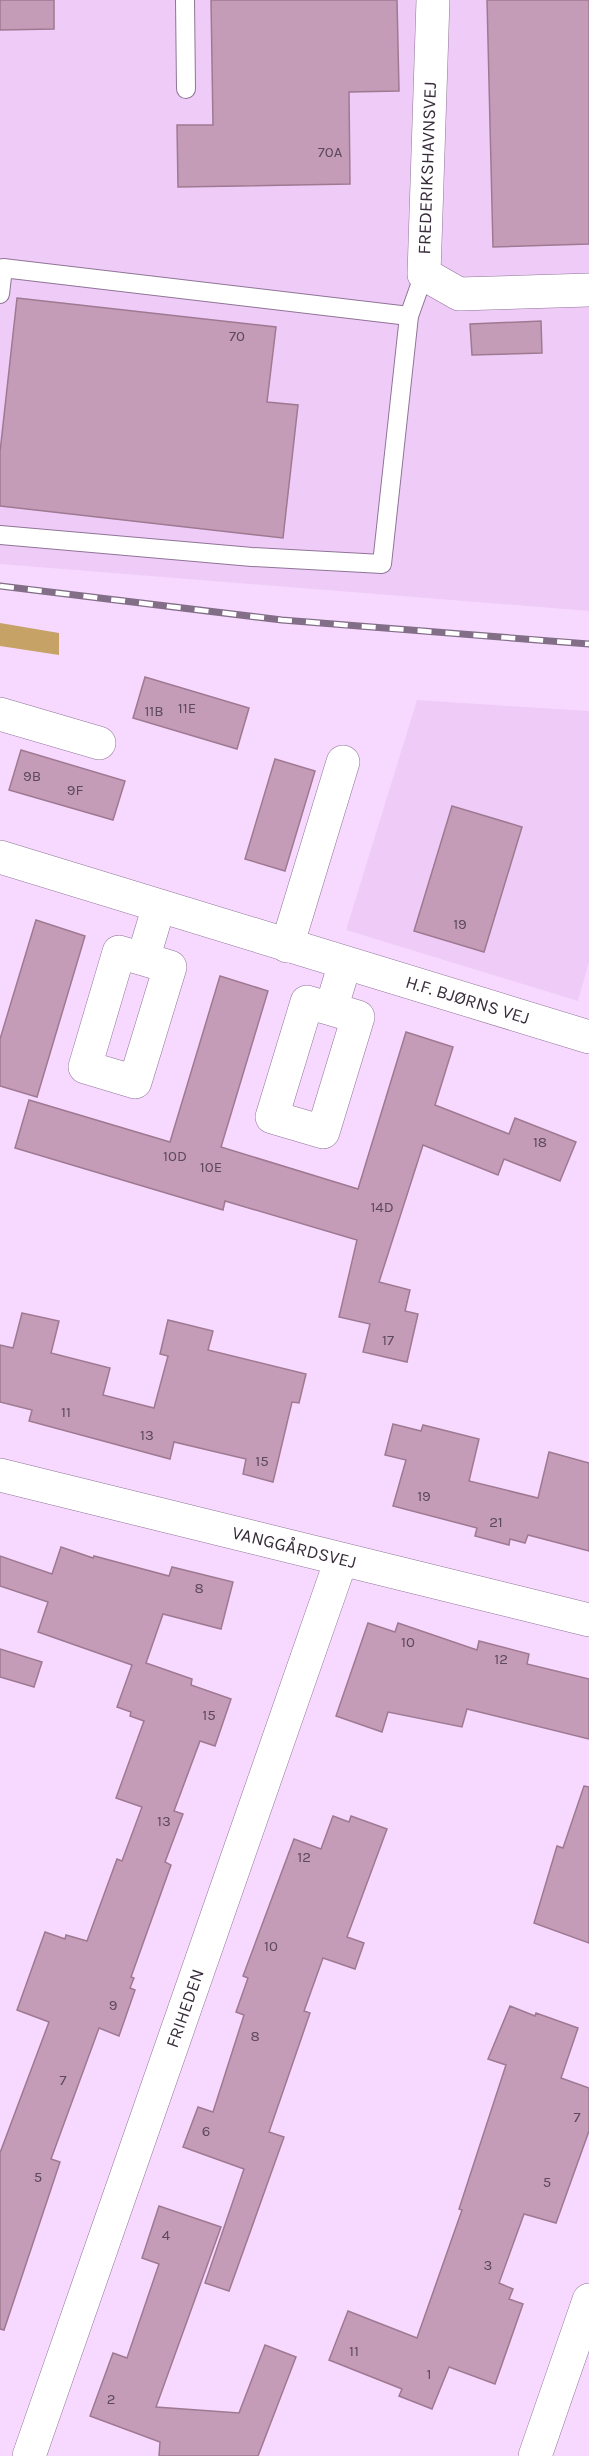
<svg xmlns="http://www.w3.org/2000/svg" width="589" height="2456" font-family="Karla,sans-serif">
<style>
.built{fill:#efccf8}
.forest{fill:#c6a267}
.building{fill:#c59cb7;stroke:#9f7992;stroke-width:1.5}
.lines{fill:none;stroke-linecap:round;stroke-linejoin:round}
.lane-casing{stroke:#8f7496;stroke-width:20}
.street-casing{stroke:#8f7496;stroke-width:34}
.lane{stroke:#fff;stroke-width:18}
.street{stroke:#fff;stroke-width:33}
.rail-casing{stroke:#826f87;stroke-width:7}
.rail{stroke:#fff;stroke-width:4.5;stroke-dasharray:14;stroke-linecap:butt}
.labels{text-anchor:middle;stroke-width:4.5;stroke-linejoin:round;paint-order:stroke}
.number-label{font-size:15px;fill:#5c495b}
.street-label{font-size:18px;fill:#392d3c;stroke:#fff}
</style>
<rect width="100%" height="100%" fill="#f7d9ff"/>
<g class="built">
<path d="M 0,0 L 589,0 L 589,611 L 0,564 Z"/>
<path d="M 417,700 L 589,711 L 589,962 L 578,1001 L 346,930 Z"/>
</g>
<path class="forest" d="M 0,623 L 59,633 L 59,655 L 0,646 Z"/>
<g class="building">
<path d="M 0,0 L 54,0 L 54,29 L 0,30 Z"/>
<path d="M 211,0 L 397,0 L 399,91 L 349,92 L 350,184 L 178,187 L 177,125 L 213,125 Z"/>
<path d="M 487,0 L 589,0 L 589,244 L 493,247 Z"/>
<path d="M 17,298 L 276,327 L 267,402 L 298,405 L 283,538 L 0,506 L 0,452 Z"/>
<path d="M 541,321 L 542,353 L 472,355 L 470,324 Z"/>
<path d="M 145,677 L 249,708 L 237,749 L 133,718 Z"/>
<path d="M 21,750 L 125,781 L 113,820 L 9,790 Z"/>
<path d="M 275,759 L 315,771 L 285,871 L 245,859 Z"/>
<path d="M 452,806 L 522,827 L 484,952 L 414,931 Z"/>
<path d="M 36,920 L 85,936 L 37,1097 L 0,1086 L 0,1039 Z"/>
<path d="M 220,976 L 268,991 L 221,1147 L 358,1189 L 406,1032 L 453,1047 L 435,1105 L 509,1134 L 515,1118 L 576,1142 L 560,1181 L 504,1159 L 498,1175 L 423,1145 L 379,1282 L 410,1290 L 405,1311 L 418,1314 L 407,1362 L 363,1352 L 370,1324 L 339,1317 L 357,1240 L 225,1201 L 223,1210 L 15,1148 L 29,1100 L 170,1142 Z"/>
<path d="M 22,1313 L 59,1321 L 51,1353 L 110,1368 L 103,1395 L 154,1408 L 168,1356 L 160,1354 L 168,1320 L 213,1331 L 208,1350 L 306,1374 L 299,1403 L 292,1402 L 273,1482 L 243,1474 L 246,1459 L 174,1442 L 170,1459 L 29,1421 L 32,1410 L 0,1402 L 0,1345 L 13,1348 Z"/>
<path d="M 393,1424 L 421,1431 L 423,1425 L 479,1439 L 469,1481 L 538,1498 L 549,1452 L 589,1463 L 589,1551 L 528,1535 L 525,1543 L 510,1539 L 509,1545 L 475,1536 L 477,1528 L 393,1506 L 406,1460 L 385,1455 Z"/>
<path d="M 61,1547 L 93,1558 L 94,1556 L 169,1576 L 172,1567 L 233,1582 L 221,1629 L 163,1614 L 146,1663 L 192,1679 L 191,1685 L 231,1699 L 215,1746 L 200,1741 L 174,1811 L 183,1814 L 165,1862 L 171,1865 L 131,1977 L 134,1978 L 130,1988 L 135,1990 L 119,2036 L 99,2028 L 51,2159 L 60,2162 L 4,2330 L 0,2329 L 0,2153 L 49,2022 L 17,2010 L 45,1932 L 65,1939 L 66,1935 L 87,1941 L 117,1859 L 122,1861 L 142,1807 L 116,1798 L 144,1721 L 130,1716 L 131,1712 L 117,1707 L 132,1665 L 38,1632 L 48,1602 L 0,1586 L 0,1556 L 52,1574 Z"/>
<path d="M 368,1623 L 395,1632 L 398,1623 L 477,1650 L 479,1641 L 529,1654 L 527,1664 L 589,1679 L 589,1739 L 467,1709 L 462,1727 L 388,1712 L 382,1732 L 336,1716 Z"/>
<path d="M 0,1649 L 42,1662 L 34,1687 L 0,1677 Z"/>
<path d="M 584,1786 L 589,1787 L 589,1943 L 534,1923 L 557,1846 L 563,1848 Z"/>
<path d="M 333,1816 L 349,1822 L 351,1816 L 387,1829 L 347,1937 L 364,1943 L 355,1969 L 323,1958 L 304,2011 L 310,2013 L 269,2132 L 284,2137 L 229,2291 L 205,2283 L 244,2169 L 183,2147 L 198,2107 L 213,2112 L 244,2015 L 236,2012 L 248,1978 L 243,1976 L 294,1839 L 321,1849 Z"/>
<path d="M 510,2006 L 535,2016 L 536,2013 L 578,2028 L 561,2078 L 589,2088 L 589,2131 L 556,2223 L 524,2214 L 499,2283 L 513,2289 L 509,2299 L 523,2304 L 495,2384 L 449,2367 L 432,2409 L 399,2396 L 402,2389 L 329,2360 L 348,2311 L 417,2338 L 462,2210 L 459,2209 L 506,2065 L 488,2059 Z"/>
<path d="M 159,2206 L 221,2227 L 156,2407 L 239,2413 L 265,2345 L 296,2357 L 258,2456 L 159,2456 L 160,2442 L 90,2416 L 113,2353 L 127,2358 L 159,2264 L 142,2258 Z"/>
</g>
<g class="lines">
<g class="lane-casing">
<g id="lane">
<path d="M 185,0 L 186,89"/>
<path d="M 0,294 L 3,268 L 409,316"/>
<path d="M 0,535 L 252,557 L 382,564 L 409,316 L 424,274"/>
</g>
</g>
<g class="street-casing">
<g id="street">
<path d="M 433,0 L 424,274 L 459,294 L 589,290"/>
<path d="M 0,714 L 99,743"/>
<path id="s1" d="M 0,857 L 589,1037"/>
<path d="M 287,946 L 343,762"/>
<path d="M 143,959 L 170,967 L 135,1082 L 85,1067 L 119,952 L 143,959 L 159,906"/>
<path d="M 331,1009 L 358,1017 L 323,1132 L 272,1117 L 307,1002 L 331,1009 L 345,963"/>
<path id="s2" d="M 0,1475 L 589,1620"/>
<path id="s3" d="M 29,2456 L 341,1560"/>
<path d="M 535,2456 L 589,2300"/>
</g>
</g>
<use href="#lane" class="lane"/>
<use href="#street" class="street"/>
<g class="rail-casing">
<path id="rail" d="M 0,586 L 282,620 L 589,644"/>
</g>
<use href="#rail" class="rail"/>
</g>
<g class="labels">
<g class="number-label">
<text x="330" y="157">70A</text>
<text x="237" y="341">70</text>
<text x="187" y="713">11E</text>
<text x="154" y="716">11B</text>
<text x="32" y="781">9B</text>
<text x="75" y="795">9F</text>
<text x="460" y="929">19</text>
<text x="540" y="1147">18</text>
<text x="175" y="1161">10D</text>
<text x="211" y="1172">10E</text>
<text x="382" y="1212">14D</text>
<text x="388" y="1345">17</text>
<text x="66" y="1417">11</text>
<text x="147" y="1440">13</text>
<text x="262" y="1466">15</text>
<text x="424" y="1501">19</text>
<text x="496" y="1527">21</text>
<text x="199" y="1593">8</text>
<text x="408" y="1647">10</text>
<text x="501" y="1664">12</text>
<text x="209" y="1720">15</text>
<text x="164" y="1826">13</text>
<text x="304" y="1862">12</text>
<text x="271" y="1951">10</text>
<text x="113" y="2010">9</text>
<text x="255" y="2041">8</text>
<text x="63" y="2085">7</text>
<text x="577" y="2122">7</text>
<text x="206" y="2136">6</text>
<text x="38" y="2182">5</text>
<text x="547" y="2187">5</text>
<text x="166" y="2240">4</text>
<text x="488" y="2270">3</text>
<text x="354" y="2356">11</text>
<text x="429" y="2379">1</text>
<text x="111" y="2404">2</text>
</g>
<g class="street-label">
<text transform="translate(427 168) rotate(-88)" y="6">FREDERIKSHAVNSVEJ</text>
<text dy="6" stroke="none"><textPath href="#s1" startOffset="489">H.F. BJØRNS VEJ</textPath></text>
<text dy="6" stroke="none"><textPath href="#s2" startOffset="303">VANGGÅRDSVEJ</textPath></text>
<text dy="6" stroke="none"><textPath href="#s3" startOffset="474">FRIHEDEN</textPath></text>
</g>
</g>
</svg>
